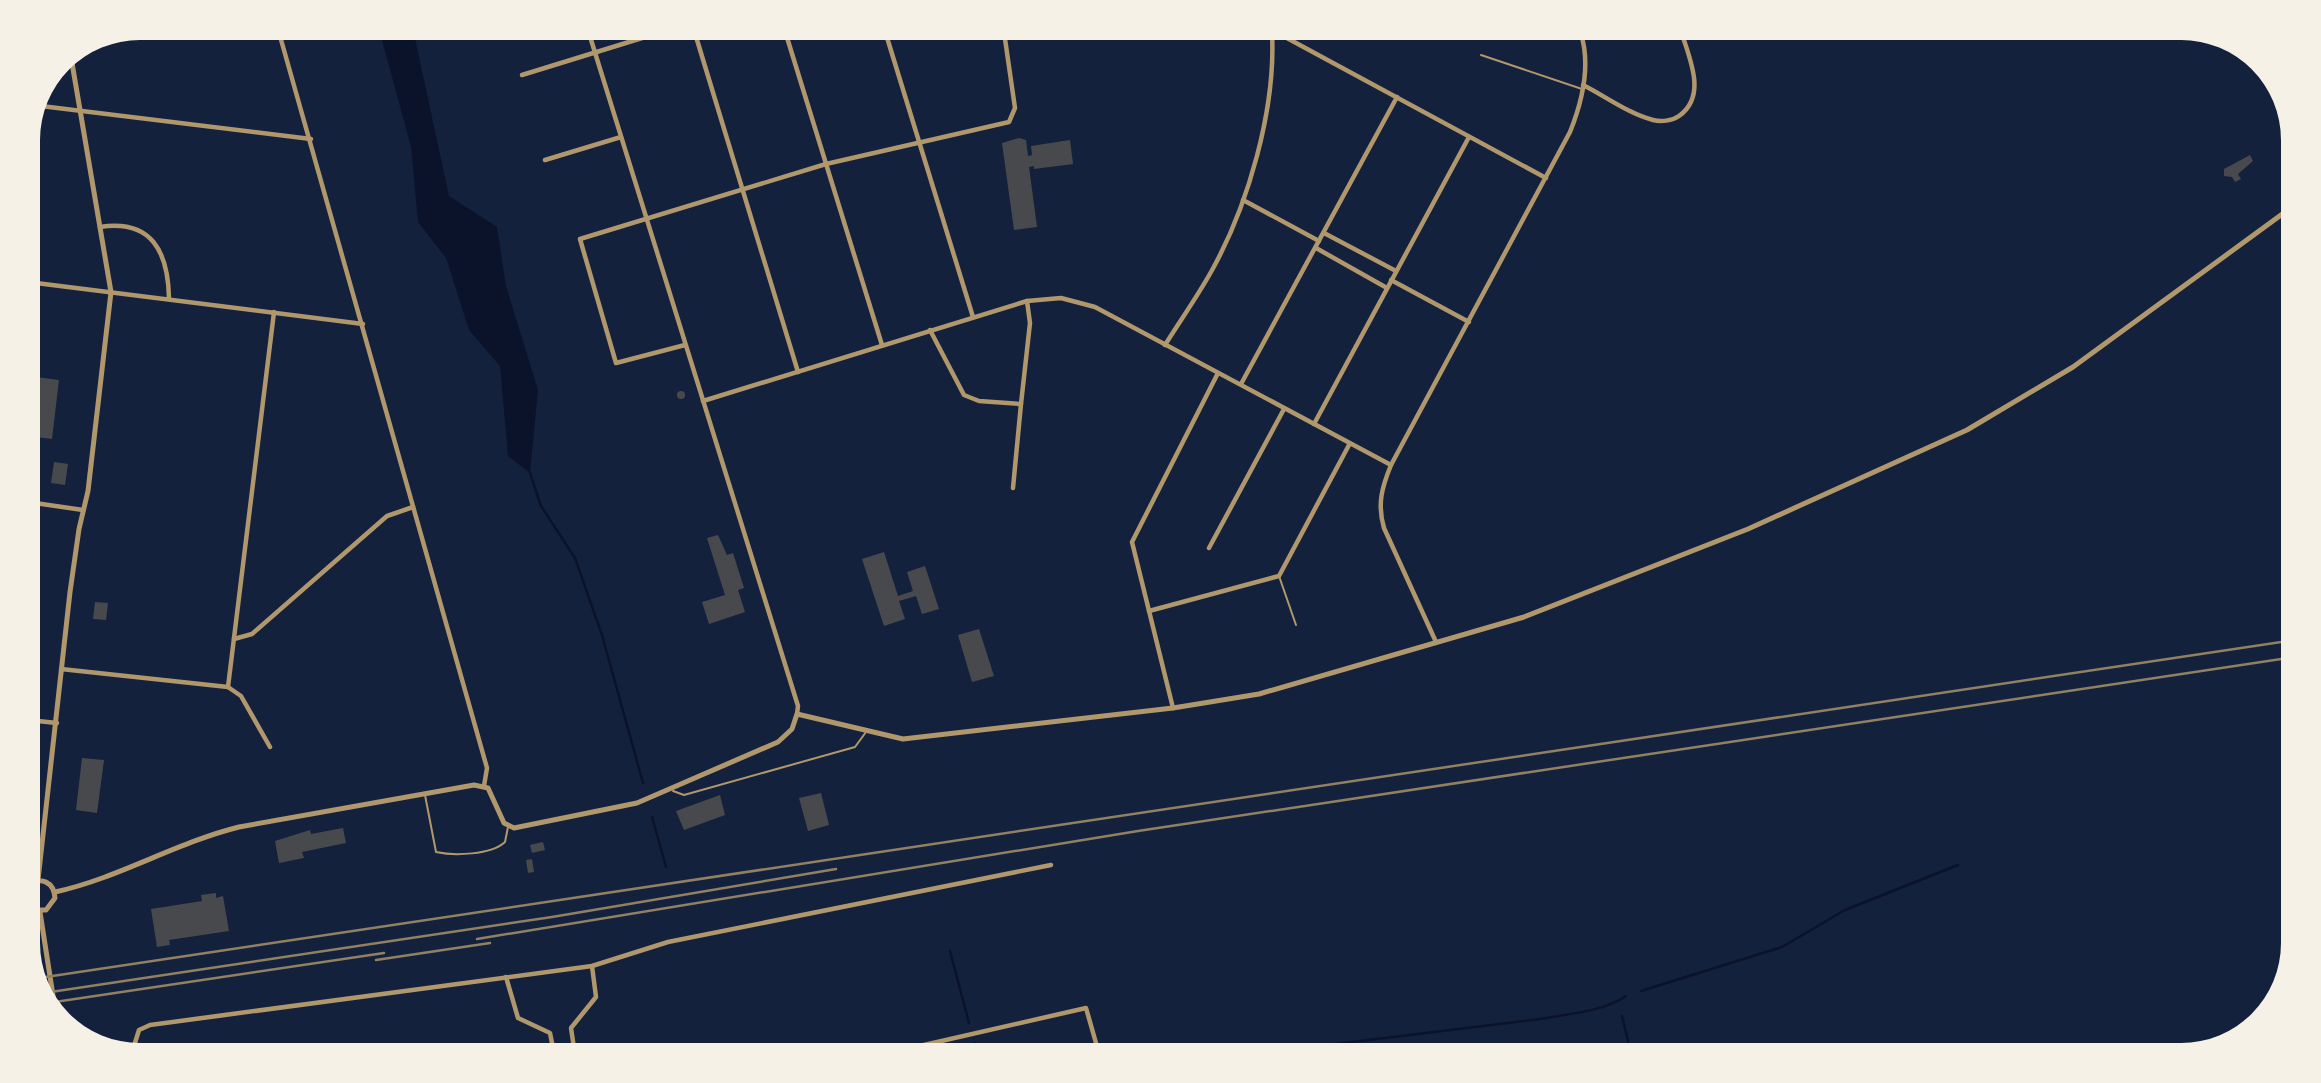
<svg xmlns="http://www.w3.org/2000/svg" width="2321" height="1083" font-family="'PT Sans',sans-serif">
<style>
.water{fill:#0b132b}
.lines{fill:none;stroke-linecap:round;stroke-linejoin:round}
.stream{stroke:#0b132b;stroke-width:2.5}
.building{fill:#48494c}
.service{stroke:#b1986c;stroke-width:2}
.minor{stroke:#b1986c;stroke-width:4.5}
.tertiary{stroke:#b1986c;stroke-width:5}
.rail{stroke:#918062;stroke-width:2.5}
</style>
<rect width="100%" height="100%" fill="#14213d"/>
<path class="water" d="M 379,29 L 413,29 L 449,196 L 497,227 L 506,286 L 538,390 L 530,473 L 508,456 L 500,366 L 469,330 L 446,258 L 418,222 L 411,147 Z"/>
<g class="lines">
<g class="stream">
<path d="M 530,473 L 541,506 L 575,558 L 602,635 L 643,783"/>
<path d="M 652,817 L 666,867"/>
<path d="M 950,951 L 969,1023"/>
<path d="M 1641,991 L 1782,947 L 1845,910 L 1958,865"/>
<path d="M 1622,1016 L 1631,1053"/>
<path d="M 975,1043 L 976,1050"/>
<path d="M 1278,1051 L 1540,1019 C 1567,1014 1603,1012 1626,996"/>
</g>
</g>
<g class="building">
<path d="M 1019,138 L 1026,140 L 1028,156 L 1032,155 L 1031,146 L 1070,140 L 1073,164 L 1034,169 L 1034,166 L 1029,167 L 1037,227 L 1014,230 L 1002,143 Z"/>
<path d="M 2250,155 L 2253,161 L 2238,174 L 2241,179 L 2235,182 L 2232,177 L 2224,176 L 2224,169 Z"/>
<path d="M 28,376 L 59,380 L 52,439 L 28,436 Z"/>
<circle cx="681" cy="395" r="4"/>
<path d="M 54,462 L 68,464 L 65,485 L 51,483 Z"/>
<path d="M 718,535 L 727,555 L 733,553 L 744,588 L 738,590 L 745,612 L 709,624 L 702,602 L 725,595 L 707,538 Z"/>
<path d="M 884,552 L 898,596 L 913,591 L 907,572 L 925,566 L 939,609 L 922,614 L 916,596 L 899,601 L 905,619 L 884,626 L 862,559 Z"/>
<path d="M 95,602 L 108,603 L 106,620 L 93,619 Z"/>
<path d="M 979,629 L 994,676 L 972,682 L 958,635 Z"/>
<path d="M 82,758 L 104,760 L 97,813 L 76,810 Z"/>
<path d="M 821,793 L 829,825 L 808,831 L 799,798 Z"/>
<path d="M 720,795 L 725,815 L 684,830 L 676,811 Z"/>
<path d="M 343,828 L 346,843 L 302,852 L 304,858 L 279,863 L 275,841 L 310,830 L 311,834 Z"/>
<path d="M 543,842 L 545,850 L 532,853 L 530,845 Z"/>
<path d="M 532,859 L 534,872 L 528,873 L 526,860 Z"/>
<path d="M 216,893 L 216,898 L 223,896 L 229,931 L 169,940 L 170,945 L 157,947 L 151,909 L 202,901 L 201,895 Z"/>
</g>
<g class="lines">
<g class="service">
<path d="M 1481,55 L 1582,89"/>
<path d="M 1279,576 L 1296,625"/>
<path d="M 673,791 L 684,795 L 855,747 L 866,732"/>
<path d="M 425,795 L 436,852 C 454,856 491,855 505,842 L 508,827"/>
</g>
<g class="minor">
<path d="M 278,29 L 487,768 L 484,786"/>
<path d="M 588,30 L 798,706 L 797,714"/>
<path d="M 694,30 L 798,372"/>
<path d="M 785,31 L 882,345"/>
<path d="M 885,31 L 973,317"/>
<path d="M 1286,37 L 1300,33"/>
<path d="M 1272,38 L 1285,37 L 1546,178"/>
<path d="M 522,75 L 668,30"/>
<path d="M 1583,85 C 1605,96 1629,114 1653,120 C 1661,122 1672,121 1679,116 C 1707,96 1690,60 1682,34"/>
<path d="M 41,106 L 311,139"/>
<path d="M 545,160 L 621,137"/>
<path d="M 1243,200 L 1319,241"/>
<path d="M 100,227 C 152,219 168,252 169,298"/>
<path d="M 1324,233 L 1396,271"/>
<path d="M 1316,248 L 1387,288"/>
<path d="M 1391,280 L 1469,322"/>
<path d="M 28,282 L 363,324"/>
<path d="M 930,330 L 964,395 L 979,401 L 1021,404 L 1030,323 L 1027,301"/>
<path d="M 685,345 L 616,363 L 580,239 L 826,164 L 1009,122 L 1015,108 L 1004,32"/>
<path d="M 1165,345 C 1180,321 1197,297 1211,272 C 1248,206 1276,109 1272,33"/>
<path d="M 1241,384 L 1397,97"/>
<path d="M 703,401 L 1027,301 L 1061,298 L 1095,307 L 1391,465"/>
<path d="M 1314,424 L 1469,137"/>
<path d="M 1013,488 L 1021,404"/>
<path d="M 28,502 L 83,510"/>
<path d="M 1209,548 L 1284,409"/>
<path d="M 1149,611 L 1279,576 L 1349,445"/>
<path d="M 234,639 L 252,634 L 387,516 L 413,507"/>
<path d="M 1436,642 L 1384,528 C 1377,504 1382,487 1391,465 L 1570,132 C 1582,102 1591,66 1581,34"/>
<path d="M 61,669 L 228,687"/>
<path d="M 228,687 L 274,312"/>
<path d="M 228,687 L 241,696 L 270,747"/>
<path d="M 1173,708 L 1132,542 L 1218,373"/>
<path d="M 28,720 L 57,723"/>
<path d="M 506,977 L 518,1018 L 550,1033 L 553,1048"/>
<path d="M 134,1046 L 139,1030 L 150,1025 L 592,966 L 668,942 L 1051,865"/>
<path d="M 574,1048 L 571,1028 L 596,997 L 592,966"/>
<path d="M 902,1050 L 1086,1008 L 1098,1050"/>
</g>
<g class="tertiary">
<path d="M 38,880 L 70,592 L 79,529 L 88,491 L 111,292 L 71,57"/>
<path d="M 28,885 C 41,876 54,882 55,898 L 46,910 L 33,910 L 28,907"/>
<path d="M 55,892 C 119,878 175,843 239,827 L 474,785 L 488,788 L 504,823 L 514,828 L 637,803 L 778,742 L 792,729 L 797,714 L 903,739 L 1173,708 L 1259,694 L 1524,617 L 1748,529 L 1967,430 L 2073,367 L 2292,207"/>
<path d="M 40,912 L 56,1015"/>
</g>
<g class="rail">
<path d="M 477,939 L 1138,831 L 2288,658"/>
<path d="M 376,960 L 490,943"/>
<path d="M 39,978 L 2288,641"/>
<path d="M 44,993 L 552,917 L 836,869"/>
<path d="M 48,1003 L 384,953"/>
</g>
</g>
<path d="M0 0H2321V1083H0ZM140 40H2181A100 100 0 0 1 2281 140V943A100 100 0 0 1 2181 1043H140A100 100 0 0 1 40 943V140A100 100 0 0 1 140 40Z" fill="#f6f1e7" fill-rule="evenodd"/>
</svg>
